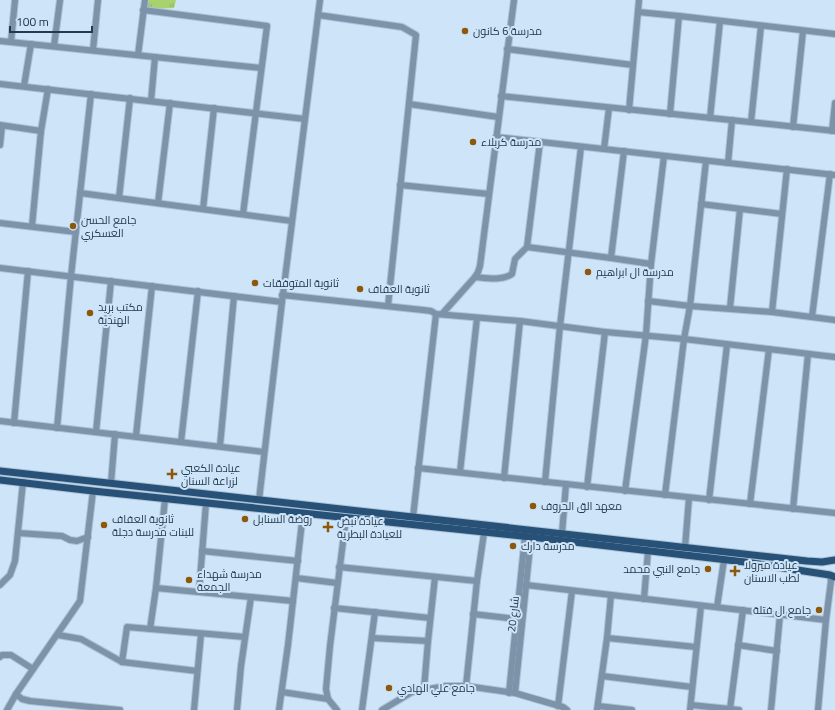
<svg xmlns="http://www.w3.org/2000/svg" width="835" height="710" font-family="Georgia,Cairo,serif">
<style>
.park{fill:url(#park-tufts)}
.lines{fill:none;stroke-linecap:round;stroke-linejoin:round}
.minor-casing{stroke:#acc2d7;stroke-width:8}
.major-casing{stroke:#acc2d7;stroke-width:9}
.minor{stroke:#7c93a9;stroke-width:6}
.major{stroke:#275177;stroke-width:7}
.poi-dot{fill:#8d5809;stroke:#cee4f9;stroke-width:1.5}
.labels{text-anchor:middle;stroke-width:4;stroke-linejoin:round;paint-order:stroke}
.poi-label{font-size:11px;fill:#243a4f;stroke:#cee4f9;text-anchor:start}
.street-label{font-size:11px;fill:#243a4f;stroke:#cee4f9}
</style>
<defs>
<pattern id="park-tufts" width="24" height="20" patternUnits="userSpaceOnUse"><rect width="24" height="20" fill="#a8d26e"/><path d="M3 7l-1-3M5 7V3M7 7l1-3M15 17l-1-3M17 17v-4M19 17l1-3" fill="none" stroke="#90b561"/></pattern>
</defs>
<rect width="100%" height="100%" fill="#cee4f9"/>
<path class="park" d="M 146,0 L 176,0 L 174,8 L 146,9 Z"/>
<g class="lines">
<g class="minor-casing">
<g id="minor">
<path d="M 143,10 L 267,26 L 243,214"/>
<path d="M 638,12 L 679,16 L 835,34"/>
<path d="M 318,15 L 402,27 L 416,35 L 388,306"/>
<path d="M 0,41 L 261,68"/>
<path d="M 11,42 L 15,0"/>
<path d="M 54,46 L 60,0"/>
<path d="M 507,49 L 633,65"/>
<path d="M 93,50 L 98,0"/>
<path d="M 138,55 L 145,0"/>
<path d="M 0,84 L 305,119"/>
<path d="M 24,86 L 31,44"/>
<path d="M 501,96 L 835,131"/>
<path d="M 151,101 L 155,57"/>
<path d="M 409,104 L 498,117"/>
<path d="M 629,110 L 639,0"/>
<path d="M 670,114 L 679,16"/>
<path d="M 710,118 L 720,21"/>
<path d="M 751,122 L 761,26"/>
<path d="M 0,125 L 41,131"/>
<path d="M 793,127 L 803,31"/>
<path d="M 832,131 L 835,103"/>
<path d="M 496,137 L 835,175"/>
<path d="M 0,145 L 2,126"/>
<path d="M 604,149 L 609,108"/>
<path d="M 728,163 L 732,120"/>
<path d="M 400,185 L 489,194"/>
<path d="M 80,193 L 292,221"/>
<path d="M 119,198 L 130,98"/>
<path d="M 158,203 L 170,103"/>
<path d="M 701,204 L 782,214"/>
<path d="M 203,209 L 214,108"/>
<path d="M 0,223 L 76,232"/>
<path d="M 32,226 L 41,131 L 48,89"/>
<path d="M 527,247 L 611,258 L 651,264"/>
<path d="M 611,258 L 624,151"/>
<path d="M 0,268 L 282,302"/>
<path d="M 475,277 C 486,278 502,281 512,274 L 515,259 L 527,247 L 540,142"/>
<path d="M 282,295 L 423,310 L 431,311 L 436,314 L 520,321 L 605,332 L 684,339 L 835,357"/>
<path d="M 648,301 L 690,306 L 772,312 L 835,320"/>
<path d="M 730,308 L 740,209"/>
<path d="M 772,312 L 787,169"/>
<path d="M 442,314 L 475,277 L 478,272 L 480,266 L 514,0"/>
<path d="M 812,317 L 830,174"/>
<path d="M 0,421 L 264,452"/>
<path d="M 14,423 L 28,271"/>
<path d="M 57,428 L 71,276 L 91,94"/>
<path d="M 96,432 L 111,281"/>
<path d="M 136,436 L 152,286"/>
<path d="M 181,442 L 198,291"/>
<path d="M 220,446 L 234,296"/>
<path d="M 418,468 L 835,513"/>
<path d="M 460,472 L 477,318"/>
<path d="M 504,478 L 520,321"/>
<path d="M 545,482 L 560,326 L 581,147"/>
<path d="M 111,483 L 115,434"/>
<path d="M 587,487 L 605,332"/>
<path d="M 625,491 L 646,335 L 651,264 L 664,156"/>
<path d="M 665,495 L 684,339 L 690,306 L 706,161"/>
<path d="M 259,500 L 282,302 L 320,0"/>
<path d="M 709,500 L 727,345"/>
<path d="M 750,504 L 769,349"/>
<path d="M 793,509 L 808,354"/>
<path d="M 413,517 L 436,314"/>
<path d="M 18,533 L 62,536 L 70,540 L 77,541 L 88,537"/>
<path d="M 562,534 L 566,484"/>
<path d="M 685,548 L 689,498"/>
<path d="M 202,551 L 298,561"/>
<path d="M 339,567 L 477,581"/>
<path d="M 296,578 L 337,583"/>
<path d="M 0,585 L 10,575 L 15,561 L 23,482"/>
<path d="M 526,585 L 826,620"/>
<path d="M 156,588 L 293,601"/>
<path d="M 199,592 L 206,503"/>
<path d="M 644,599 L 648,551"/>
<path d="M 717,607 L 724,560"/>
<path d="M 334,608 L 430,618"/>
<path d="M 473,614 L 516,619"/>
<path d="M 150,629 L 156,588 L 165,499"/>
<path d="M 58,635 L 81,639 L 122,662"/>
<path d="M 372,638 L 428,641"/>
<path d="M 607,638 L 696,647"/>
<path d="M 738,645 L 777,651"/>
<path d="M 0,657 L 2,655 L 11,655 L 33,669"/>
<path d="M 197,671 L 122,662 L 127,627 L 245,637"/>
<path d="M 602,676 L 692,687"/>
<path d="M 466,686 L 477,581 L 484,533"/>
<path d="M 424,689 L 428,641 L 435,577"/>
<path d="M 282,692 L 328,699"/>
<path d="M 509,693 L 525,536"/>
<path d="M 515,693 L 531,537"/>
<path d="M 16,694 L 22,699 L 30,701 L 120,710"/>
<path d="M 691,705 L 739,710"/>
<path d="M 558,706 L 572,591"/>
<path d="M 598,706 L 632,710"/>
<path d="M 730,709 L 743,610"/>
<path d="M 7,710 L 16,694 L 80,601 L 93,491"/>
<path d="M 194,710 L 201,634"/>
<path d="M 237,710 L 241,666 L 251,597"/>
<path d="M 279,710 L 288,645 L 303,513"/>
<path d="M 337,710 L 328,699 L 326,689 L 330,646 L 346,518"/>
<path d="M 362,710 L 375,612"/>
<path d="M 382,710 L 412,692 L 446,686 L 466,686 L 515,693 L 563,707 L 567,710"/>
<path d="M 597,710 L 607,638 L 611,595"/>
<path d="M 690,710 L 701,606"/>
<path d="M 771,710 L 780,615"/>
<path d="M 818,710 L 826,620 L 831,581 L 830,575"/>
</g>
</g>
<g class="major-casing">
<g id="major">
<path d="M 0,471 L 807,561 L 822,562 L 835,560"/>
<path d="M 0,480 L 93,491 L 531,537 L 745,562 L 830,575 L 835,577"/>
</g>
</g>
<use href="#minor" class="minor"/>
<use href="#major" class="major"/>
</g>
<g class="poi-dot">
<circle cx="465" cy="31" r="4"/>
<circle cx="473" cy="142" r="4"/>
<circle cx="73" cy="226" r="4"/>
<circle cx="588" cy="272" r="4"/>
<circle cx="255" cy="283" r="4"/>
<circle cx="360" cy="289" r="4"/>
<circle cx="90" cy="313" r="4"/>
<path d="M170 468h4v4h4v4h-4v4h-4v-4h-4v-4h4z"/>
<circle cx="533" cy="506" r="4"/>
<circle cx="245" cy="519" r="4"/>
<circle cx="104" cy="525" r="4"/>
<path d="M326 521h4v4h4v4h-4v4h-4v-4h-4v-4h4z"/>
<circle cx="513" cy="546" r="4"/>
<circle cx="708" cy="569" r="4"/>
<path d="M733 565h4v4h4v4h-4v4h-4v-4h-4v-4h4z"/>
<circle cx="189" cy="580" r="4"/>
<circle cx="819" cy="610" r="4"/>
<circle cx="389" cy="688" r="4"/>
</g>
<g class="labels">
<g class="poi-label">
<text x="473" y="35">مدرسة 6 كانون</text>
<text x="481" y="146">مدرسة كربلاء</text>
<text x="81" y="224">جامع الحسن<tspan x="81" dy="13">العسكري</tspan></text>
<text x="596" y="276">مدرسة ال ابراهيم</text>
<text x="263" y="287">ثانوية المتوفقات</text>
<text x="368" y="293">ثانوية العفاف</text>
<text x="98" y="311">مكتب بريد<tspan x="98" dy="13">الهندية</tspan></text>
<text x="181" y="472">عيادة الكعبي<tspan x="181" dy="13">لزراعة السنان</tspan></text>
<text x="541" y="510">معهد الق الحروف</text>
<text x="112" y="523">ثانوية العفاف<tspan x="112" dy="13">للبنات مدرسة دجلة</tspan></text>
<text x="253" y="523">روضة السنابل</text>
<text x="337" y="525">عيادة نبض<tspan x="337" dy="13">للعيادة البطرية</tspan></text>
<text x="521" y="550">مدرسة دارك</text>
<text x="744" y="569">عيادة ميرولا<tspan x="744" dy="13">لطب الاسنان</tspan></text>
<text x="700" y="573" text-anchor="end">جامع النبي محمد</text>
<text x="197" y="578">مدرسة شهداء<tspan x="197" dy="13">الجمعة</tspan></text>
<text x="811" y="614" text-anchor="end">جامع ال فتلة</text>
<text x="397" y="692">جامع علي الهادي</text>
</g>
<g class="street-label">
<text transform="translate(513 614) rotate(-84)" y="4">شارع 20</text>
</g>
</g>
<path d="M10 26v6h82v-6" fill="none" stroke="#243a4f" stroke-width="2"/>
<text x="16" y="26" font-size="12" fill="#243a4f" stroke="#cee4f9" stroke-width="3" paint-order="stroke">100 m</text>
</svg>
